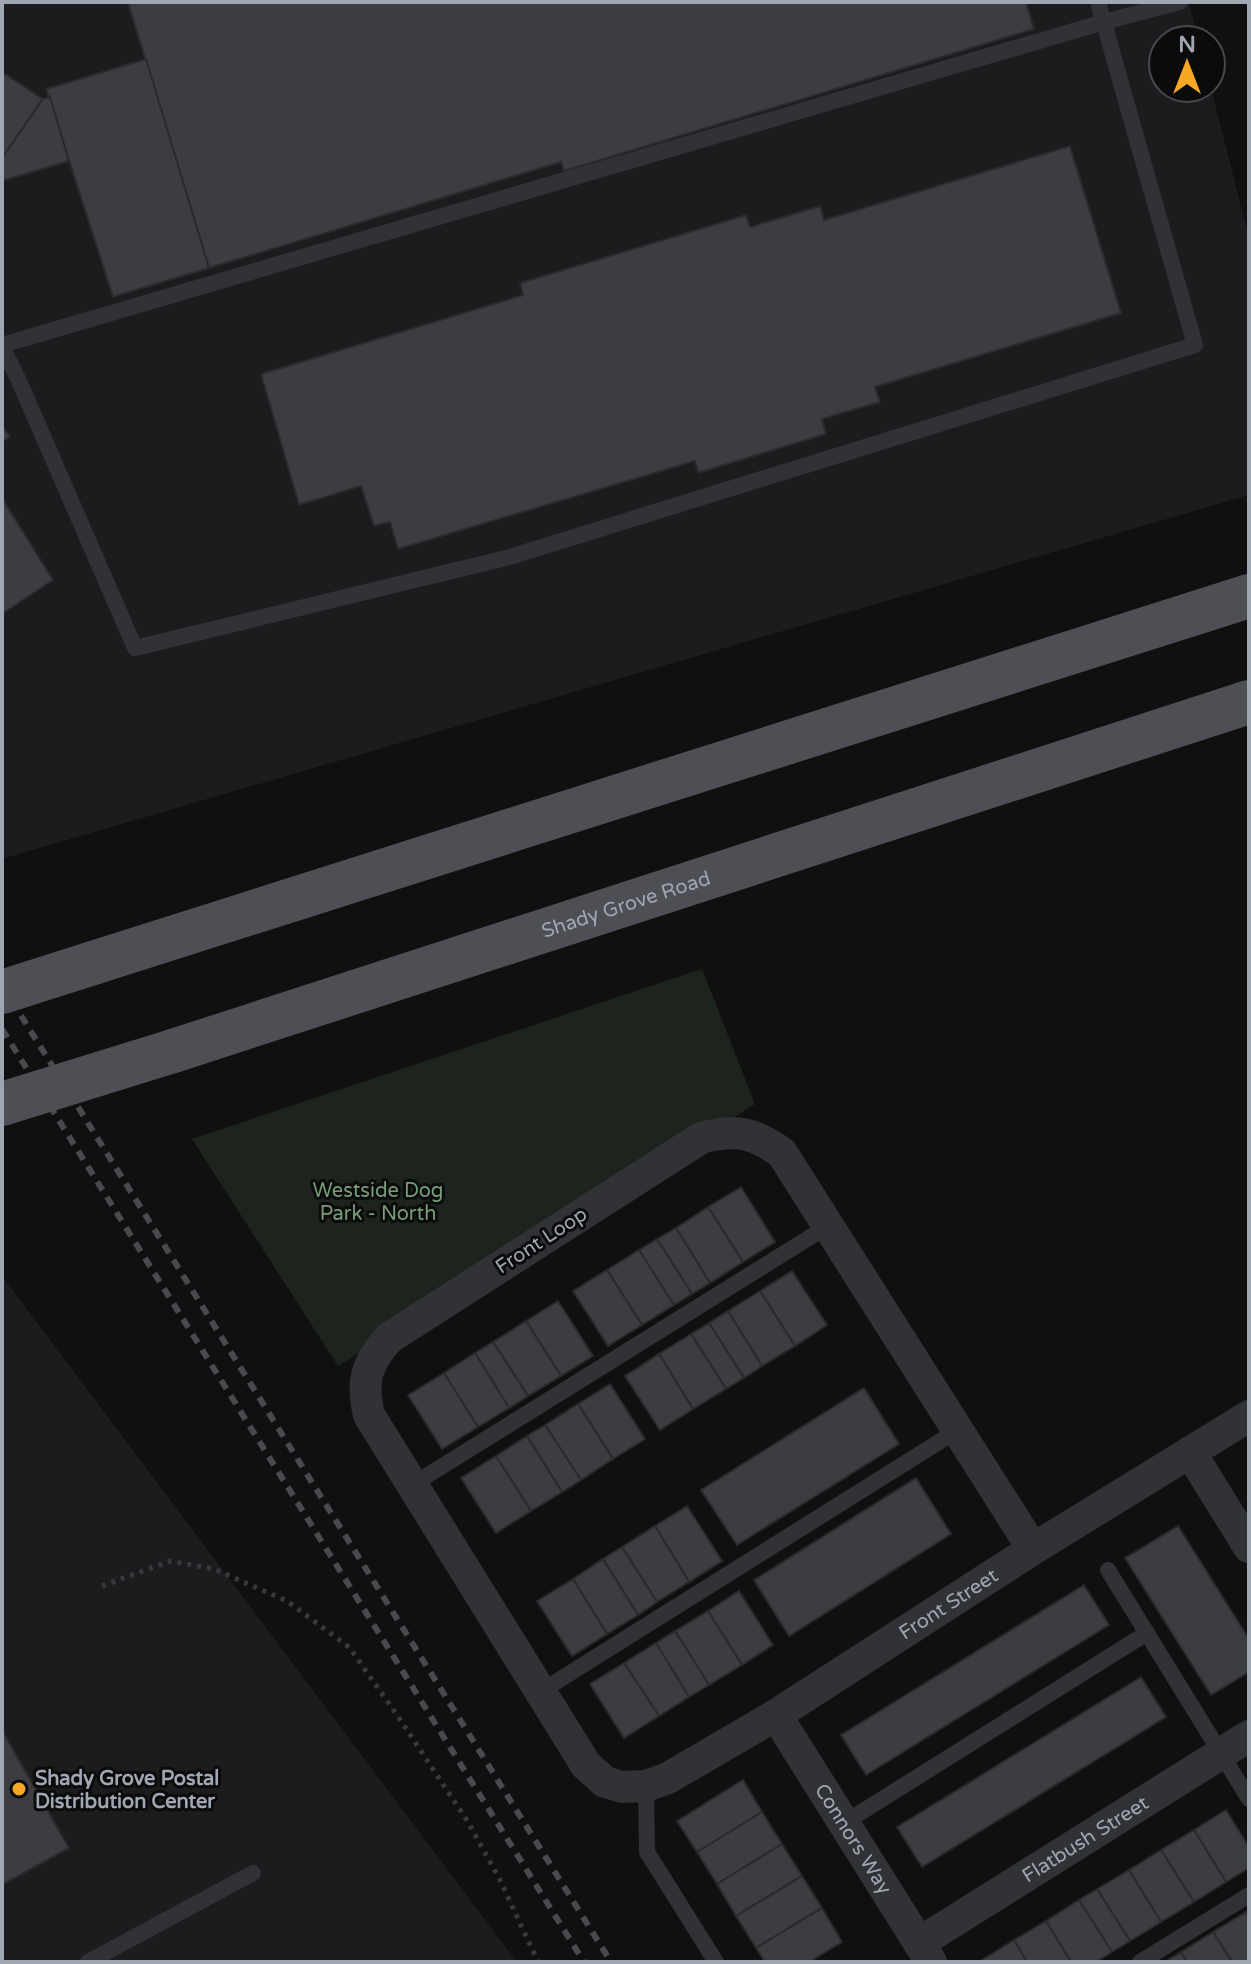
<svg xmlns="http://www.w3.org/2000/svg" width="1251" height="1964" font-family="'Varela Round',sans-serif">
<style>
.built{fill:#1c1c1e}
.green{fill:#1c241d}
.building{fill:#3c3d41;stroke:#2a2a2d;stroke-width:2}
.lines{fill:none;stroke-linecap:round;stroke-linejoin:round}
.path{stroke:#37393d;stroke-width:5;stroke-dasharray:4 6;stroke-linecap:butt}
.service{stroke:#313236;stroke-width:16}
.minor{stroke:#313236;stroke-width:32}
.primary{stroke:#4d4f55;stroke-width:44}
.rail{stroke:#484a4f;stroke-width:6;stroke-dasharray:10 8;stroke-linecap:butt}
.primary-bridge{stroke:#4d4f55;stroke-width:44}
.poi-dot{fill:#f6a823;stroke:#0b0b0c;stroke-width:3}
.labels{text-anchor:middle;stroke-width:6;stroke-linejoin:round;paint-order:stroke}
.street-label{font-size:20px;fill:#a0a7b3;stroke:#0b0b0c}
.park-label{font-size:20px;fill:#779e78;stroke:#0b0b0c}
.poi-label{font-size:20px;font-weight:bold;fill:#a0a7b3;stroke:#0b0b0c;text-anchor:start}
</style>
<rect width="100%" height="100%" fill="#101011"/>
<g class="built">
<path d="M 2,2 L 1189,2 L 1198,40 L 1163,40 L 1163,88 L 1211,88 L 1249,238 L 1249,495 L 2,859 Z"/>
<path d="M 2,1276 L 517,1962 L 2,1962 Z"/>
</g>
<path class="green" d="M 702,969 L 755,1104 L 338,1366 L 192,1139 Z"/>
<g class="building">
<path d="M 132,2 L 1026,2 L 1034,29 L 564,171 L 561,162 L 209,268 L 128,3 Z"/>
<path d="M 146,59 L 209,268 L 113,297 L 46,89 Z"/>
<path d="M 2,72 L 43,99 L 2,158 Z"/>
<path d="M 50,97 L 69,161 L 2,181 L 2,158 L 43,99 Z"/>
<path d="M 1070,146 L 1121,313 L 875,387 L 880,402 L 822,419 L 826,434 L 698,473 L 695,461 L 398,549 L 390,522 L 374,526 L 361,486 L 299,505 L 261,374 L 523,295 L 520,283 L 746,215 L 750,227 L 820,206 L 824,220 Z"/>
<path d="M 2,425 L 10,437 L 2,442 Z"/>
<path d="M 2,498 L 53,580 L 2,614 Z"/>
<path d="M 741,1187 L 775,1242 L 743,1262 L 708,1207 Z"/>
<path d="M 708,1207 L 743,1262 L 710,1283 L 676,1228 Z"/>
<path d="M 676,1228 L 710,1283 L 692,1294 L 657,1239 Z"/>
<path d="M 657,1239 L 692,1294 L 674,1305 L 639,1250 Z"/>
<path d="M 639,1250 L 674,1305 L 642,1325 L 607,1270 Z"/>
<path d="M 607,1270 L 642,1325 L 608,1346 L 573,1291 Z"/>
<path d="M 792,1271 L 827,1325 L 795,1346 L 760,1291 Z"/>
<path d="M 760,1291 L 795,1346 L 762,1366 L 728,1311 Z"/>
<path d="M 558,1301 L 593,1356 L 561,1376 L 526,1321 Z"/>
<path d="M 728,1311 L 762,1366 L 744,1378 L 709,1323 Z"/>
<path d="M 526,1321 L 561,1376 L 528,1396 L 493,1342 Z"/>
<path d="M 709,1323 L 744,1378 L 726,1389 L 691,1334 Z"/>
<path d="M 691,1334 L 726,1389 L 693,1409 L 659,1354 Z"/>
<path d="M 493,1342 L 528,1396 L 509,1408 L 475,1353 Z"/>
<path d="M 475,1353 L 509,1408 L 478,1427 L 444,1373 Z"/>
<path d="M 659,1354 L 693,1409 L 660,1430 L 625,1376 Z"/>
<path d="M 444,1373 L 478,1427 L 442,1449 L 408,1395 Z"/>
<path d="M 610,1384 L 645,1439 L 613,1459 L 578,1404 Z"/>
<path d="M 864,1388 L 899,1444 L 737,1545 L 701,1490 Z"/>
<path d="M 578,1404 L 613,1459 L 581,1480 L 545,1425 Z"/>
<path d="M 545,1425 L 581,1480 L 562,1492 L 527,1436 Z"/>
<path d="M 527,1436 L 562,1492 L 531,1511 L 496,1456 Z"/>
<path d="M 496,1456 L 531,1511 L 496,1533 L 461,1478 Z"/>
<path d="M 916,1478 L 951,1534 L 789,1636 L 754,1580 Z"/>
<path d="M 687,1506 L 722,1561 L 689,1582 L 655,1526 Z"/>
<path d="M 655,1526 L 689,1582 L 657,1602 L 622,1547 Z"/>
<path d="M 1178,1526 L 1249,1639 L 1249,1672 L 1211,1695 L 1125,1558 Z"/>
<path d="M 622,1547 L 657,1602 L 638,1615 L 603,1559 Z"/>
<path d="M 603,1559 L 638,1615 L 607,1634 L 573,1579 Z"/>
<path d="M 573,1579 L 607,1634 L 572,1656 L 537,1601 Z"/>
<path d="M 1084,1585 L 1109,1625 L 866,1775 L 841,1735 Z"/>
<path d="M 739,1591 L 773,1645 L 742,1665 L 708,1611 Z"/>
<path d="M 708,1611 L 742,1665 L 709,1685 L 675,1631 Z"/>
<path d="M 675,1631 L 709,1685 L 689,1697 L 656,1643 Z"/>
<path d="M 656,1643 L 689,1697 L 659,1716 L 624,1663 Z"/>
<path d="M 624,1663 L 659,1716 L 624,1738 L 590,1684 Z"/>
<path d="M 1141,1677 L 1166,1717 L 922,1867 L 897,1827 Z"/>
<path d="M 2,1730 L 69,1848 L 2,1885 Z"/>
<path d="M 743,1780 L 762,1812 L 697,1852 L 677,1821 Z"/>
<path d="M 1226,1810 L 1249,1847 L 1249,1868 L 1226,1882 L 1194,1830 Z"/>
<path d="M 762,1812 L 782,1844 L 717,1884 L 697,1852 Z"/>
<path d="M 1194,1830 L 1226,1882 L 1194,1902 L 1161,1850 Z"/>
<path d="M 782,1844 L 802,1876 L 736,1916 L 717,1884 Z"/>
<path d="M 1161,1850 L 1194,1902 L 1161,1922 L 1129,1870 Z"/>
<path d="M 1129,1870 L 1161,1922 L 1130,1941 L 1097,1889 Z"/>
<path d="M 802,1876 L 822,1908 L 756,1948 L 736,1916 Z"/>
<path d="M 1097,1889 L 1130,1941 L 1112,1952 L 1079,1900 Z"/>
<path d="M 1079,1900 L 1112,1952 L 1096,1962 L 1071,1962 L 1046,1921 Z"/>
<path d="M 822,1908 L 842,1942 L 809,1962 L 765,1962 L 756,1948 Z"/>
<path d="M 1246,1912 L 1249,1918 L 1249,1962 L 1232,1962 L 1213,1932 Z"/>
<path d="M 1046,1921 L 1071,1962 L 1027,1962 L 1014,1940 Z"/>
<path d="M 1213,1932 L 1232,1962 L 1187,1962 L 1181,1952 Z"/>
<path d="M 1014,1940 L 1027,1962 L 983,1962 L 982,1960 Z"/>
<path d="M 1181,1952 L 1187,1962 L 1165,1962 Z"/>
</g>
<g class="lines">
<path class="path" d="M 102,1586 L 170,1561 L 214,1569 L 287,1601 L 349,1647 L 397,1715 L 468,1822 L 500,1880 L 538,1962"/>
<g class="service">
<path d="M 2,345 L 1104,22 L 1180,2"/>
<path d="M 2,346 L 19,381 L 135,648 L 506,558 L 1195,345 L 1098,2"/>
<path d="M 412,1485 L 828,1226"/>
<path d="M 1108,1570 L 1249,1799"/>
<path d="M 540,1692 L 958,1430"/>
<path d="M 646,1786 L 647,1852 L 716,1962"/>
<path d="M 844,1823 L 1147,1633"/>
<path d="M 88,1962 L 253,1873"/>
<path d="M 1140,1962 L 1249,1895"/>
</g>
<g class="minor">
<path d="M 1190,1452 L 1249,1547"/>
<path id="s1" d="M 1033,1549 L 782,1153 C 753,1132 736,1129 701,1138 L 389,1338 C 366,1364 361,1381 369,1415 L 586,1765 L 605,1782 L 622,1787 L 646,1786 L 668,1778 L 776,1715 L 1033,1549 L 1249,1416"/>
<path id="s2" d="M 776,1715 L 931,1962"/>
<path id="s3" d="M 919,1943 L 1249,1736"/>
</g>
<g class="primary">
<path d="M 93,963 L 1249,596"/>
<path id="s4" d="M 173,1051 L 1249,702"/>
</g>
<g class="rail">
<path d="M 2,985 L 611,1962"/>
<path d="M 2,1029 L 584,1962"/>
</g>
<g class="primary-bridge">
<path d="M 2,992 L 93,963"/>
<path d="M 2,1104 L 173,1051"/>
</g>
</g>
<circle class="poi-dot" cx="19" cy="1789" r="8"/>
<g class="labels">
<g class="street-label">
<text dy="7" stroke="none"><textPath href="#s4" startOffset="476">Shady Grove Road</textPath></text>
<text transform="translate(541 1240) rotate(-33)" y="7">Front Loop</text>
<text dy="7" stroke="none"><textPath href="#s1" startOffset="1842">Front Street</textPath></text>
<text dy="7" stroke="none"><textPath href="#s2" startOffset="146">Connors Way</textPath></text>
<text dy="7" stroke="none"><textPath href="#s3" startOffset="196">Flatbush Street</textPath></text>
</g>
<g class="park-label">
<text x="378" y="1197">Westside Dog<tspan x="378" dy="23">Park - North</tspan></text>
</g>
<g class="poi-label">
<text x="35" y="1785">Shady Grove Postal<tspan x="35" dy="23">Distribution Center</tspan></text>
</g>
</g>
<rect width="1251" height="1964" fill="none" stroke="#a0a7b3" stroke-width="8"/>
<g transform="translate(1187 64)"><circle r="38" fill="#0b0b0c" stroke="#47494f" stroke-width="2"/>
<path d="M0-6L14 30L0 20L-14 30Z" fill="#f6a823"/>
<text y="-12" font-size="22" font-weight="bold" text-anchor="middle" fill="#a0a7b3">N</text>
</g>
</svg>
